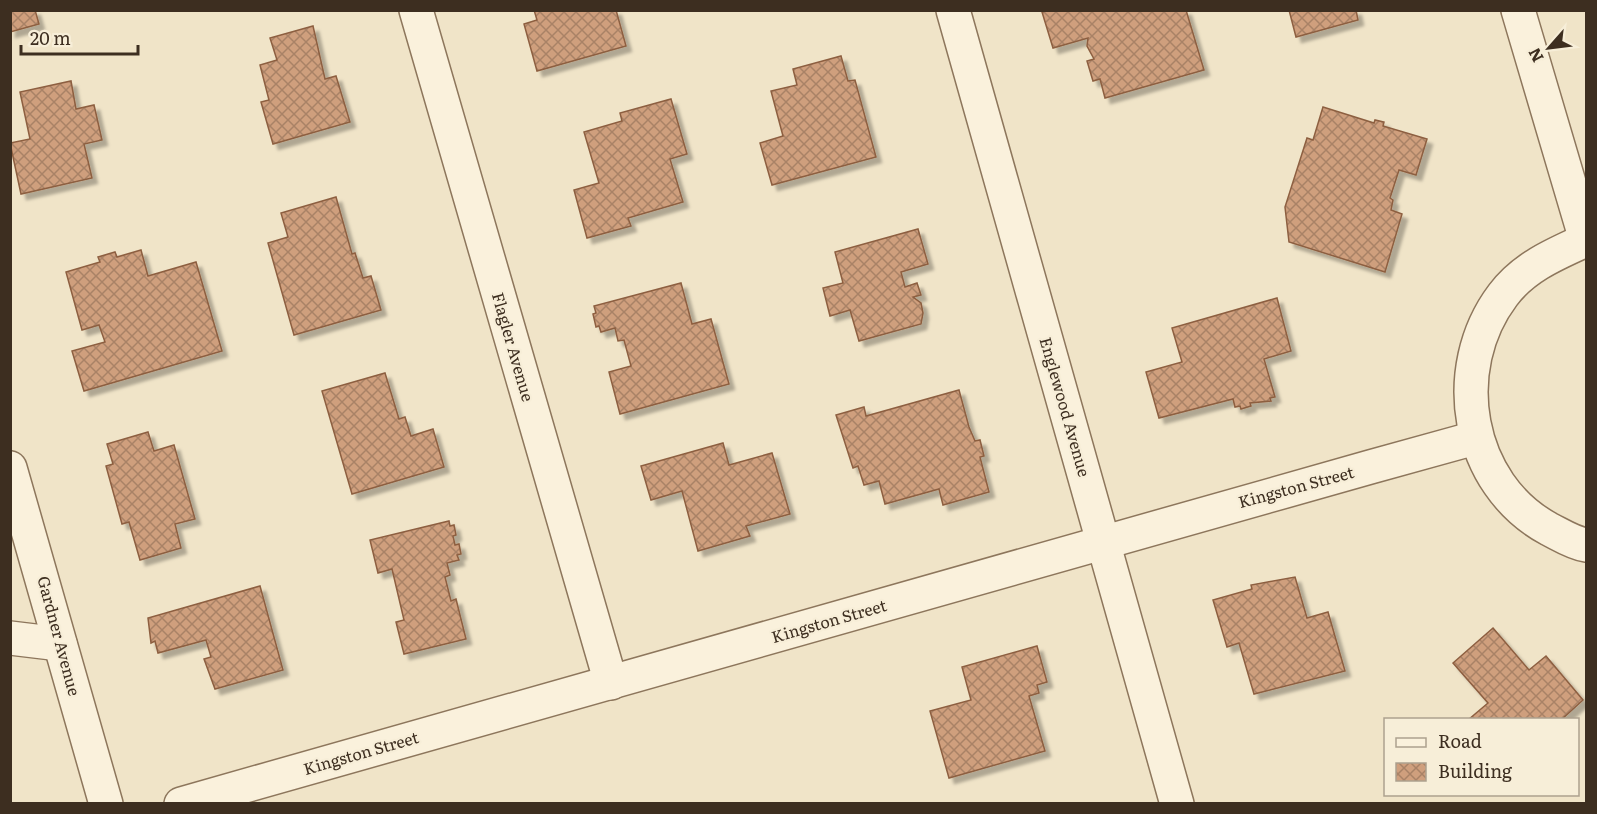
<svg xmlns="http://www.w3.org/2000/svg" width="1597" height="814" font-family="Literata,serif">
<style>
.building{fill:url(#building-cross-hatch);stroke:#8d5f41;stroke-width:1.5;filter:url(#shadow)}
.lines{fill:none;stroke-linecap:round;stroke-linejoin:round}
.street-casing{stroke:#8d765c;stroke-width:36}
.street{stroke:#faf1dc;stroke-width:33}
.labels{text-anchor:middle;stroke-width:4.5;stroke-linejoin:round;paint-order:stroke}
.street-label{font-size:16px;fill:#3d2e20;stroke:#f7eed8}
</style>
<defs>
<pattern id="building-cross-hatch" width="8" height="8" patternUnits="userSpaceOnUse" patternTransform="scale(1.5)"><rect width="8" height="8" fill="#cf9f7d"/><path d="M0 0l8 8M0 8l8-8" fill="none" stroke="#a98266"/></pattern>
<filter id="shadow"><feDropShadow dx="5.5" dy="5.5" stdDeviation="1.5" flood-color="#0004"/></filter>
</defs>
<rect width="100%" height="100%" fill="#f0e4c8"/>
<g class="building">
<path d="M 10,10 L 35,10 L 39,24 L 10,32 Z"/>
<path d="M 534,10 L 616,10 L 626,46 L 537,71 L 524,24 L 537,20 Z"/>
<path d="M 1049,10 L 1186,10 L 1204,70 L 1105,98 L 1100,79 L 1093,81 L 1087,61 L 1094,59 L 1087,46 L 1088,38 L 1053,48 L 1042,12 Z"/>
<path d="M 1289,10 L 1356,10 L 1358,20 L 1296,37 Z"/>
<path d="M 313,26 L 325,79 L 336,76 L 350,122 L 273,144 L 261,102 L 269,100 L 260,65 L 277,60 L 270,38 Z"/>
<path d="M 841,56 L 848,81 L 855,80 L 876,157 L 772,185 L 760,143 L 783,136 L 771,91 L 797,85 L 793,69 Z"/>
<path d="M 71,81 L 76,109 L 94,105 L 102,140 L 84,144 L 92,178 L 21,194 L 10,143 L 30,139 L 20,92 Z"/>
<path d="M 671,99 L 687,154 L 670,159 L 683,202 L 628,218 L 631,226 L 587,238 L 574,190 L 599,183 L 584,132 L 622,121 L 620,113 Z"/>
<path d="M 1323,107 L 1374,123 L 1375,120 L 1384,122 L 1383,126 L 1427,139 L 1416,175 L 1399,170 L 1390,198 L 1393,200 L 1391,210 L 1402,214 L 1385,272 L 1289,242 L 1285,207 L 1307,138 L 1313,140 Z"/>
<path d="M 336,197 L 352,254 L 355,253 L 363,278 L 371,276 L 381,310 L 294,335 L 268,243 L 288,237 L 281,213 Z"/>
<path d="M 918,229 L 928,264 L 901,272 L 905,287 L 917,283 L 921,295 L 913,297 L 921,303 L 923,313 L 921,324 L 859,341 L 850,310 L 830,316 L 823,288 L 843,283 L 835,252 Z"/>
<path d="M 141,250 L 148,276 L 196,262 L 222,351 L 84,391 L 72,351 L 105,342 L 99,325 L 82,330 L 66,272 L 100,262 L 98,257 L 115,252 L 117,257 Z"/>
<path d="M 681,283 L 692,324 L 711,319 L 729,384 L 620,414 L 609,372 L 631,366 L 624,340 L 618,341 L 615,328 L 601,332 L 599,326 L 596,327 L 593,314 L 596,313 L 594,306 Z"/>
<path d="M 1277,298 L 1291,351 L 1264,359 L 1275,397 L 1270,398 L 1271,401 L 1250,403 L 1251,406 L 1241,409 L 1240,406 L 1235,407 L 1233,399 L 1159,418 L 1146,372 L 1182,362 L 1172,328 Z"/>
<path d="M 385,373 L 399,419 L 405,417 L 411,436 L 433,429 L 444,467 L 352,494 L 322,391 Z"/>
<path d="M 959,390 L 969,427 L 975,441 L 980,440 L 984,456 L 980,457 L 989,492 L 943,505 L 939,489 L 885,504 L 879,481 L 864,485 L 858,466 L 853,468 L 836,415 L 864,407 L 866,416 Z"/>
<path d="M 148,432 L 154,451 L 174,445 L 195,519 L 175,524 L 181,548 L 140,560 L 129,522 L 122,524 L 106,466 L 113,464 L 107,444 Z"/>
<path d="M 723,443 L 729,465 L 772,453 L 790,514 L 746,526 L 750,536 L 698,551 L 682,491 L 651,500 L 641,466 Z"/>
<path d="M 449,521 L 450,526 L 454,525 L 456,535 L 453,536 L 455,545 L 459,544 L 461,554 L 457,555 L 459,560 L 447,563 L 450,575 L 445,577 L 451,601 L 456,599 L 466,639 L 404,654 L 396,622 L 404,620 L 392,569 L 378,573 L 370,540 Z"/>
<path d="M 1295,577 L 1307,618 L 1328,612 L 1345,671 L 1254,694 L 1239,643 L 1227,647 L 1213,600 L 1252,589 L 1251,585 Z"/>
<path d="M 260,586 L 283,670 L 215,689 L 204,659 L 211,657 L 206,640 L 158,653 L 155,641 L 151,643 L 148,618 Z"/>
<path d="M 1493,628 L 1529,670 L 1546,656 L 1583,700 L 1561,720 L 1468,720 L 1488,703 L 1453,663 Z"/>
<path d="M 1037,646 L 1047,682 L 1037,685 L 1039,693 L 1029,696 L 1045,751 L 949,778 L 930,711 L 971,700 L 962,667 Z"/>
</g>
<g class="lines">
<g class="street-casing">
<g id="street">
<path d="M 416,10 L 611,683"/>
<path d="M 953,10 L 1177,804"/>
<path d="M 1518,10 L 1586,240"/>
<path d="M 1586,240 C 1555,254 1524,267 1503,295 C 1447,369 1466,484 1549,529 C 1561,535 1573,543 1586,545"/>
<path d="M 10,468 L 106,804"/>
<path d="M 10,638 L 60,644"/>
<path d="M 181,804 C 613,683 1043,557 1475,438"/>
</g>
</g>
<use href="#street" class="street"/>
</g>
<g class="labels">
<g class="street-label">
<text transform="translate(513 347) rotate(74)" y="6">Flagler Avenue</text>
<text transform="translate(1065 407) rotate(74)" y="6">Englewood Avenue</text>
<text transform="translate(1296 487) rotate(-15)" y="6">Kingston Street</text>
<text transform="translate(829 621) rotate(-16)" y="6">Kingston Street</text>
<text transform="translate(59 636) rotate(75)" y="6">Gardner Avenue</text>
<text transform="translate(361 753) rotate(-16)" y="6">Kingston Street</text>
</g>
</g>
<rect width="1597" height="814" fill="none" stroke="#3d2e20" stroke-width="24"/>
<rect x="1384" y="718" width="195" height="78" fill="#f7eed8" stroke="#ada18e" stroke-width="1.5"/>
<rect x="1396" y="738" width="30" height="9" fill="#faf1dc" stroke="#ada18e" stroke-width="1.5"/>
<text x="1438" y="748" font-size="18" fill="#3d2e20">Road</text>
<rect x="1396" y="763" width="30" height="18" fill="url(#building-cross-hatch)" stroke="#ada18e" stroke-width="1.5"/>
<text x="1438" y="778" font-size="18" fill="#3d2e20">Building</text>
<g transform="translate(1549 48) rotate(242)" stroke="#f7eed8" stroke-width="4.5" paint-order="stroke">
<path d="M0-4.5L10 22L0 15L-10 22Z" fill="#3d2e20"/>
<text y="-9" font-size="16" font-weight="bold" text-anchor="middle" fill="#3d2e20">N</text>
</g>
<path d="M21 45v9h117v-9" fill="none" stroke="#3d2e20" stroke-width="3"/>
<text x="30" y="45" font-size="18" fill="#3d2e20" stroke="#f7eed8" stroke-width="4.5" paint-order="stroke">20 m</text>
</svg>
